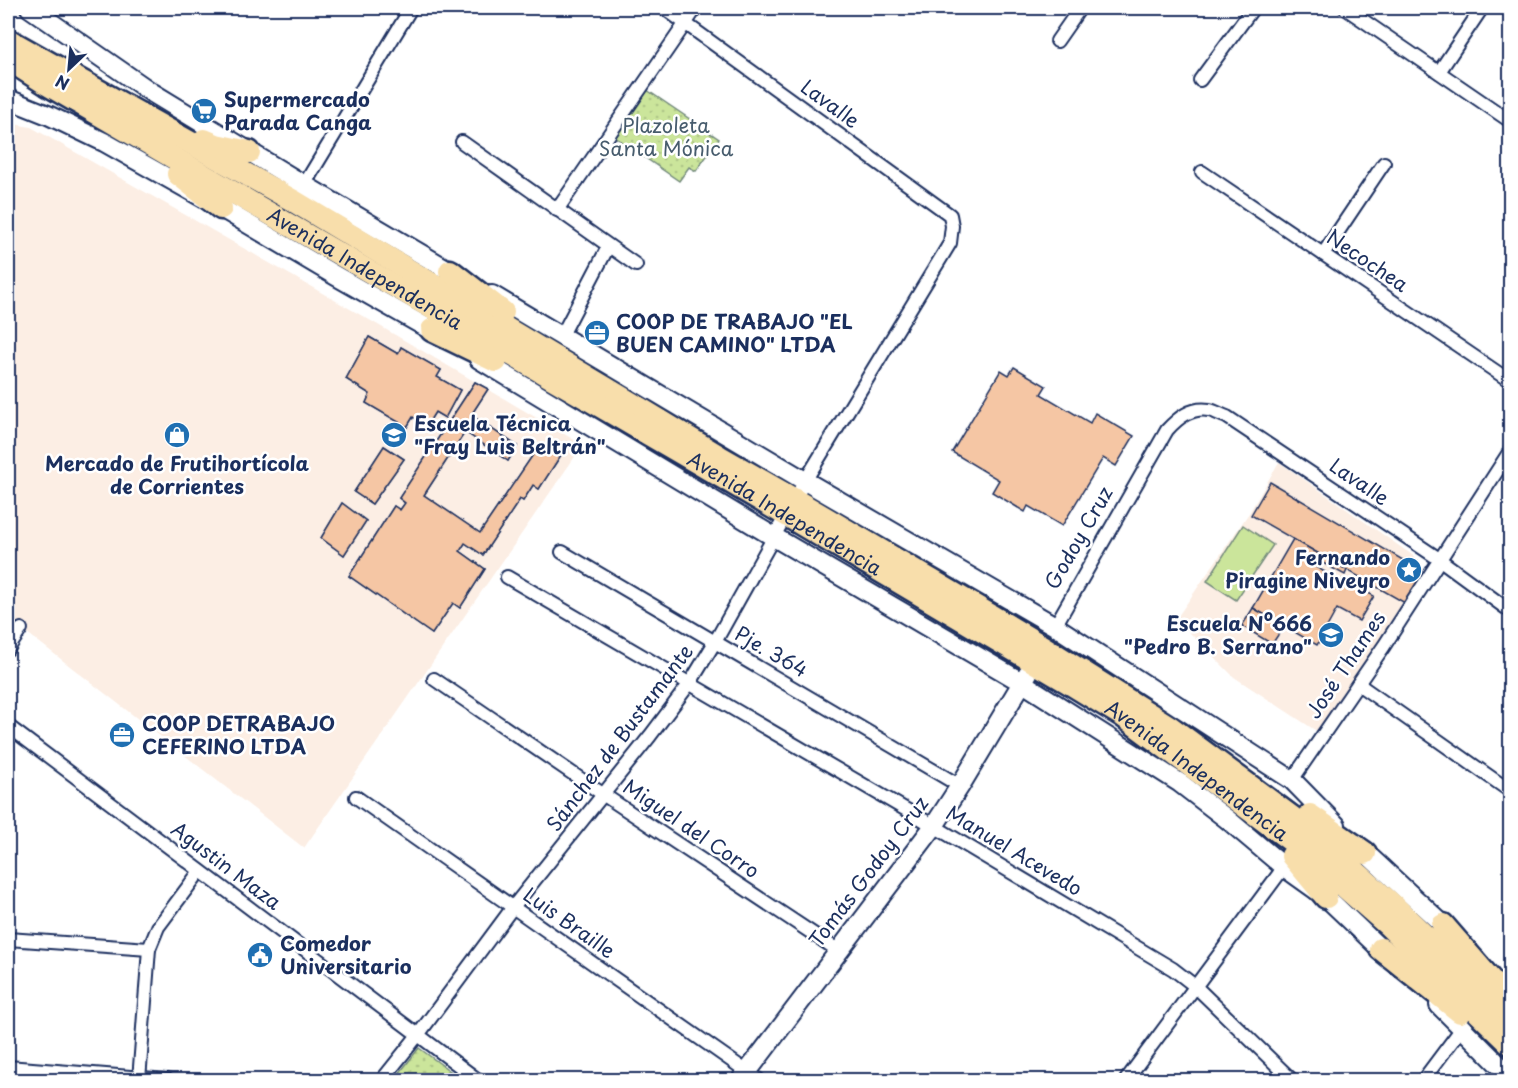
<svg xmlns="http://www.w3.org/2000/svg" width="1518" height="1088" font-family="'Playpen Sans',sans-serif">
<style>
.built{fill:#fceee4}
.park{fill:url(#park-dots);stroke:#738a7c;stroke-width:1.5}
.pitch{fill:#cbe59b;stroke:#738a7c;stroke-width:1.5}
.building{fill:#f5c6a4;stroke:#1b2f5e;stroke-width:1.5;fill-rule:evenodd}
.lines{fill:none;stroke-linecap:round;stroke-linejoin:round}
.street-casing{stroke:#1b2f5e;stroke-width:16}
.secondary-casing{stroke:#1b2f5e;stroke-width:22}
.highway-casing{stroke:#1b2f5e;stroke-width:27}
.street{stroke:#fff;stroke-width:12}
.secondary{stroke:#fff;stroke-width:18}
.highway{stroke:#f8deab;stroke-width:22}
.labels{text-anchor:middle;stroke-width:5;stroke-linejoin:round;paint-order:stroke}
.poi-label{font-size:20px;font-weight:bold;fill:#1b2f5e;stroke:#fff;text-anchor:start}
.street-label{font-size:20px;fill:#1b2f5e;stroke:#fff}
.park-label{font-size:20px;fill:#475c6d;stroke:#fff}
</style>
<defs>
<pattern id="park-dots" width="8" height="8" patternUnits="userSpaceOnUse" patternTransform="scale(1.5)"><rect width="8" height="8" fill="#cbe59b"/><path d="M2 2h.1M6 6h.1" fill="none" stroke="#aec588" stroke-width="1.8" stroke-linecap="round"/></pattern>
</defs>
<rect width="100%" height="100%" fill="#fff"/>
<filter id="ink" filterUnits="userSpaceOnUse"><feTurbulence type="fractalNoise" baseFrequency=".0167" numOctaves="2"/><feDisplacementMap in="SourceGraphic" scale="12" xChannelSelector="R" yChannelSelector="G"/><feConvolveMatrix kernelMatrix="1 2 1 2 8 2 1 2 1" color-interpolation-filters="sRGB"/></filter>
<g filter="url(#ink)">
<g class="built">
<path d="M 8,123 L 31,127 L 373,322 L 583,445 L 304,848 L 8,618 Z"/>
<path d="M 1279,462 L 1415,557 L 1421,578 L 1318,732 L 1234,677 L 1176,619 L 1249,513 Z"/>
</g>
<g class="park">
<path d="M 647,90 L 719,139 L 696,171 L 689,167 L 679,181 L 615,137 Z"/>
<path d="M 419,1048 L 462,1080 L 394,1080 Z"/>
</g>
<path class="pitch" d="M 1243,525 L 1273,545 L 1236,600 L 1207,581 Z"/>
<g class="building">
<path d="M 369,337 L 398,354 L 401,347 L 441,370 L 437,377 L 460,390 L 445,418 L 435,412 L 427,425 L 413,417 L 407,427 L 366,403 L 370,394 L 346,379 Z"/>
<path d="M 369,337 L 398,354 L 401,347 L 441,370 L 437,377 L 460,390 L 445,418 L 435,412 L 427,425 L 413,417 L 407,427 L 366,403 L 370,394 L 346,379 Z"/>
<path d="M 1014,367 L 1046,386 L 1041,394 L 1090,423 L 1095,413 L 1134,436 L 1116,466 L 1103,458 L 1062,526 L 1028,506 L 1025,512 L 992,492 L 999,480 L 952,452 L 1001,370 L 1009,375 Z"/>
<path d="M 475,382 L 488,389 L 471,415 L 517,446 L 508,461 L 465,432 L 424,495 L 480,533 L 541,443 L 561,455 L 539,489 L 533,485 L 523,501 L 520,499 L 483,555 L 465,543 L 460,551 L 485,569 L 460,608 L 453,603 L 432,634 L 349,576 L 394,506 L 400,510 L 405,503 L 399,498 ZM 417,511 L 456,538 L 451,545 L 412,518 Z"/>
<path d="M 475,382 L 488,389 L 471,415 L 517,446 L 508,461 L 465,432 L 424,495 L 480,533 L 541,443 L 561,455 L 539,489 L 533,485 L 523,501 L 520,499 L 483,555 L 465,543 L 460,551 L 485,569 L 460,608 L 453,603 L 432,634 L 349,576 L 394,506 L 400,510 L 405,503 L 399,498 Z"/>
<path d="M 384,446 L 404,459 L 372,504 L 354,492 Z"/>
<path d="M 384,446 L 404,459 L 372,504 L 354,492 Z"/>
<path d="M 1270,482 L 1408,563 L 1405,569 L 1421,578 L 1405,603 L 1251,515 Z"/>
<path d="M 342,503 L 366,521 L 344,555 L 321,538 Z"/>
<path d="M 342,503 L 366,521 L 344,555 L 321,538 Z"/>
<path d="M 1293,539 L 1347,570 L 1345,575 L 1308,555 L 1305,561 L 1341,581 L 1343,579 L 1374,596 L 1359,621 L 1337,609 L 1317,645 L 1253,608 Z"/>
<path d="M 1253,608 L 1284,626 L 1272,644 L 1242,626 Z"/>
</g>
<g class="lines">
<g class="street-casing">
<g id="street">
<path d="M 1345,8 L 1510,121"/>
<path d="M 1057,41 L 1080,8"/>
<path d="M 1439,72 L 1482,8"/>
<path d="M 1200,80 L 1253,8"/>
<path d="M 462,142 L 636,265"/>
<path d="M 1202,172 L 1510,381"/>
<path d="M 304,185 L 411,8"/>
<path d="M 557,210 L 696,8"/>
<path d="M 1323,254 L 1384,163"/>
<path d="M 562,335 L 608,247"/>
<path d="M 562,552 L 960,786"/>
<path d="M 507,577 L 934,826 L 1173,969 L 1195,986 L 1292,1080"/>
<path d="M 1055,626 L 1167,430 C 1178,418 1191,407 1209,410 C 1215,411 1221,415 1227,417 L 1439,559 L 1510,611"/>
<path d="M 8,649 L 21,629"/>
<path d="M 434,679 L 604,795 L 839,951"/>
<path d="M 1358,684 L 1510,791"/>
<path d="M 8,726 L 478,1080"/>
<path d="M 1292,780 L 1384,646 L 1510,451"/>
<path d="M 356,797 L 759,1080"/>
<path d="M 8,939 L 149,949"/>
<path d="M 1507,982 L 1510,977"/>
<path d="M 8,1067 L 167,1080"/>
<path d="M 139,1080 L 149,949 L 158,927 L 200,871"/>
<path d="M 382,1080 L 418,1035 L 513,907 L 650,736 L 690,683 L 715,642 L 805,481 L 950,243 L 952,226 L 950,215 L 664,8"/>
<path d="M 1126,1080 L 1284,867"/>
<path d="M 1423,1080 L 1462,1028"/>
</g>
</g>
<g class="secondary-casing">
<g id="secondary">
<path d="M 30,8 L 151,92 L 304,185 L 460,277"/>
<path d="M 8,99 L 48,115 L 104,142 L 221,208 L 336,276 L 443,337"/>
<path d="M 492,295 L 805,481 L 1055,626 L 1292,780 L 1336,825"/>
<path d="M 479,359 L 774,537 L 1023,683 L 1180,783 L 1227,819 L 1284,867 L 1326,897 L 1391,959"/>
<path d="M 1356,844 L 1452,933"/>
<path d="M 1439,1005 L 1510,1076"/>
<path d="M 741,1080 L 934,826 L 960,786 L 1028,673"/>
</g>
</g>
<g class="highway-casing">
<g id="highway">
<path d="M 8,40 L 292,200 L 644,411 L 720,457 L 795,500 L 973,605 L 1043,647 L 1170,727 L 1309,830 L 1393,905 L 1510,1019"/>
<path id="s1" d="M 8,59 L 47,84 L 719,475 L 1068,682 L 1122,715 L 1297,845 L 1389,926 L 1510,1043"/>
<path d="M 204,140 L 216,145 L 249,152"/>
<path d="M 178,174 L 221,208"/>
<path d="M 450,271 L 503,312"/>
<path d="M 432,330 L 496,361"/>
<path d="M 1310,815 L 1365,853"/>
<path d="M 1292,856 L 1326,897"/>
<path d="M 1443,925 L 1502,993"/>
<path d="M 1381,949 L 1460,1012"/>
</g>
</g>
<use href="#street" class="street"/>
<use href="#secondary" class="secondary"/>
<use href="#highway" class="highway"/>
</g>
</g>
<defs>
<g id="supermarket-disc" transform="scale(1.35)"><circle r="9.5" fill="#1f6fb2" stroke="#fff"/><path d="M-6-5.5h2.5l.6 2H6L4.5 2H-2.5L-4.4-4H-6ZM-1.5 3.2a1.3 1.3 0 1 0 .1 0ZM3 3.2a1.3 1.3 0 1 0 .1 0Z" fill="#fff"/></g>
<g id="office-disc" transform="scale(1.35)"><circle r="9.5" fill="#1f6fb2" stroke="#fff"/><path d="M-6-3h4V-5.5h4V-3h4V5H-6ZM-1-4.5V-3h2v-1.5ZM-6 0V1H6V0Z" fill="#fff"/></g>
<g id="shop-disc" transform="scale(1.35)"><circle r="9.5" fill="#1f6fb2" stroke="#fff"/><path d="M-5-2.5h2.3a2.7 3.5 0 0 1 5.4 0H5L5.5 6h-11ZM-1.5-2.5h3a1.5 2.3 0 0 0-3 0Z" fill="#fff"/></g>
<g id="school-disc" transform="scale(1.35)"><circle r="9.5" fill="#1f6fb2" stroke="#fff"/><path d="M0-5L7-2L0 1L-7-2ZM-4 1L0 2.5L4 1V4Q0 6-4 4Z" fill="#fff"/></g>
<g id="sight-disc" transform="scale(1.35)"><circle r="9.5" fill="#1f6fb2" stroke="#fff"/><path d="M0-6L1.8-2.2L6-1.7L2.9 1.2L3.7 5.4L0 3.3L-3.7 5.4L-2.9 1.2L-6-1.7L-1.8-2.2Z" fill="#fff"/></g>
<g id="civic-disc" transform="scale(1.35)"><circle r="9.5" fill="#1f6fb2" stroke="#fff"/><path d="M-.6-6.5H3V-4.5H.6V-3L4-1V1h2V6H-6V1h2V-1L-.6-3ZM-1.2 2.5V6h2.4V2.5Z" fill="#fff"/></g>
</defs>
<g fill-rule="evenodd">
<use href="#supermarket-disc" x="204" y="111"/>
<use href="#office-disc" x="597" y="333"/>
<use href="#shop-disc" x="177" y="435"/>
<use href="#school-disc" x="394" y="435"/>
<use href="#sight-disc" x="1409" y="570"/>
<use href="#school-disc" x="1331" y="635"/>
<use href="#office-disc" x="122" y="735"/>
<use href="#civic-disc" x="260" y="955"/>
</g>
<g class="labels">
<g class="poi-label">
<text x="224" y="107">Supermercado<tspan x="224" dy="23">Parada Canga</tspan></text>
<text x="616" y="329">COOP DE TRABAJO "EL<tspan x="616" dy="23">BUEN CAMINO" LTDA</tspan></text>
<text x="414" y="431">Escuela Técnica<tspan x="414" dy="23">"Fray Luis Beltrán"</tspan></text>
<text x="177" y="471" text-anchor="middle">Mercado de Frutihortícola<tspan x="177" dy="23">de Corrientes</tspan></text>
<text x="1390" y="565" text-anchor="end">Fernando<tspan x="1390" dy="23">Piragine Niveyro</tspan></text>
<text x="1312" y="631" text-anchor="end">Escuela Nº666<tspan x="1312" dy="23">"Pedro B. Serrano"</tspan></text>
<text x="142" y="731">COOP DETRABAJO<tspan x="142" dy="23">CEFERINO LTDA</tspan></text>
<text x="280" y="951">Comedor<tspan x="280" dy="23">Universitario</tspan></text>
</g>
<g class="street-label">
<text transform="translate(830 104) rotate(36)" y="7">Lavalle</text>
<text transform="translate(1367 261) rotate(34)" y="7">Necochea</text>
<text dy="7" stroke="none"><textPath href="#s1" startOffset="414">Avenida Independencia</textPath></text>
<text transform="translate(1359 482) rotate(34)" y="7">Lavalle</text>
<text dy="7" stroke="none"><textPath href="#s1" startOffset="900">Avenida Independencia</textPath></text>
<text transform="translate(1079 538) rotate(-60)" y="7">Godoy Cruz</text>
<text transform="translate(771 652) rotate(30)" y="7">Pje. 364</text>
<text transform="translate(1346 665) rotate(-56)" y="7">José Thames</text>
<text transform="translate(620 738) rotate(-53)" y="7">Sánchez de Bustamante</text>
<text dy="7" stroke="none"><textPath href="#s1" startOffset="1386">Avenida Independencia</textPath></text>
<text transform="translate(691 829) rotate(34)" y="7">Miguel del Corro</text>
<text transform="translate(1014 851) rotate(31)" y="7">Manuel Acevedo</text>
<text transform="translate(226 866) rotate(37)" y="7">Agustin Maza</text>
<text transform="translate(869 872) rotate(-53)" y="7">Tomás Godoy Cruz</text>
<text transform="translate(569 923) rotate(35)" y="7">Luis Braille</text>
</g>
<g class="park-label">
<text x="666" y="133">Plazoleta<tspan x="666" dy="23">Santa Mónica</tspan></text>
</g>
</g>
<rect width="1518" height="1088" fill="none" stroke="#fff" stroke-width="30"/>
<rect x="15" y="15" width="1488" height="1058" fill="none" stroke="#1b2f5e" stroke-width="2" filter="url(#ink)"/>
<g transform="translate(69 69) rotate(206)" stroke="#ffffff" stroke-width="4.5" paint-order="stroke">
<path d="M0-4.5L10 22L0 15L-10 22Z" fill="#1b2f5e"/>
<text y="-9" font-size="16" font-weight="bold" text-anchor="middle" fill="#1b2f5e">N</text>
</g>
</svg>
